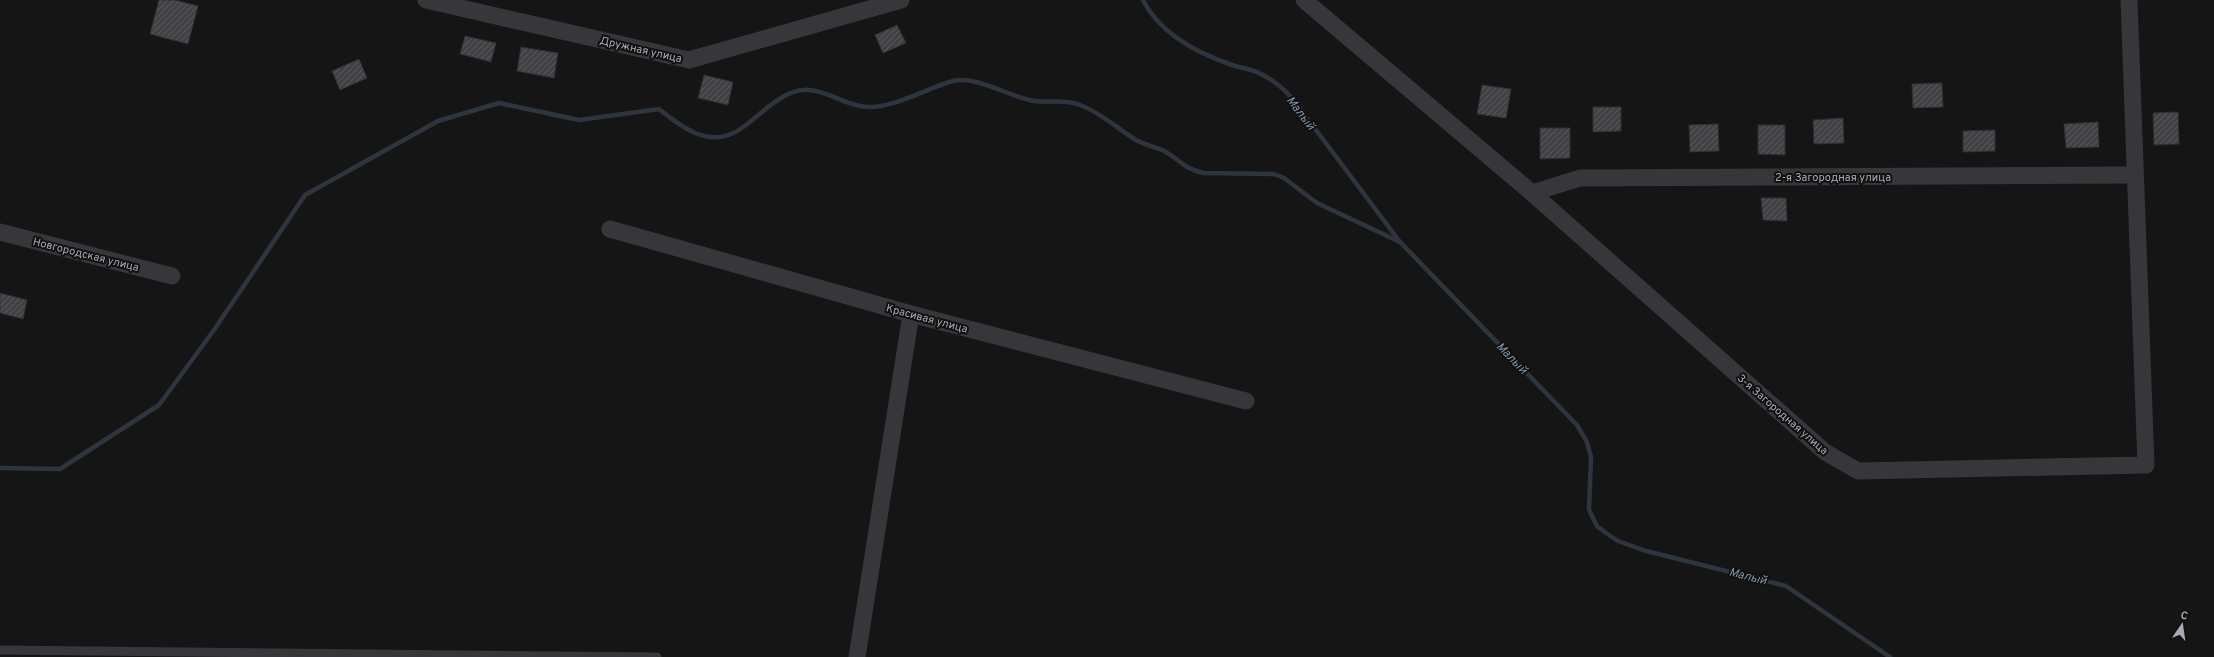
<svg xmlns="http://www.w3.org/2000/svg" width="2214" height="657" font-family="Overpass,sans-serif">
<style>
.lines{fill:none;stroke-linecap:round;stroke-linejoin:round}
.stream{stroke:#2f353e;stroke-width:4.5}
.building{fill:url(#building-hatch);stroke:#302f32}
.lane{stroke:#36363b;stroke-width:9}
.street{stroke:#36363b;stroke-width:17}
.labels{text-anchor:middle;stroke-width:4;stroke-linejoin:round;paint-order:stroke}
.street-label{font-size:11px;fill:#a8aab5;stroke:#101011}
.water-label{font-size:12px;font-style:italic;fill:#8393ac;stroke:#101011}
</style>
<defs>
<pattern id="building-hatch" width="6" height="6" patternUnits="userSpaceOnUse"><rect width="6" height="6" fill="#424246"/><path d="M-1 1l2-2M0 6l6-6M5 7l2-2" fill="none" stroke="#5a5b5e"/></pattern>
</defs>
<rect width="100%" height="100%" fill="#151516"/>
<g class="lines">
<g class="stream">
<path d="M 1143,0 C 1160,34 1197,53 1232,65 C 1241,68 1252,69 1261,74 C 1273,80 1283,88 1292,98 L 1400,242 L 1577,425 L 1587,442 L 1591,457 L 1589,510 L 1597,526 L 1606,533 L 1618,541 L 1646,551 L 1786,586 L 1890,657"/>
<path d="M 0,468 L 60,469 L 159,405 L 214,330 L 305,195 L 438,121 L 499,103 L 579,120 L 659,109 C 684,129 711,150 742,128 C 755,119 765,108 778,100 C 786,94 798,89 809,90 C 829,91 846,106 867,107 C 894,108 927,88 953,81 C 977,75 1011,98 1035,101 C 1050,103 1065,99 1080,105 C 1100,112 1118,129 1136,140 C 1145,145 1155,147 1164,151 C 1181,160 1182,168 1203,173 L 1274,174 L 1284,178 L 1317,203 L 1400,242"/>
</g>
</g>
<g class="building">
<path d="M 159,0 L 175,0 L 198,6 L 188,44 L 150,34 Z"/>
<path d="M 897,25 L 906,43 L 883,53 L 875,35 Z"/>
<path d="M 465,36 L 496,43 L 491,62 L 460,54 Z"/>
<path d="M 521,47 L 558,53 L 554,78 L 517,71 Z"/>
<path d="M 359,59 L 367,78 L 340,90 L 332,71 Z"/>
<path d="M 704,75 L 733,82 L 728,105 L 698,98 Z"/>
<path d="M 1942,83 L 1943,107 L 1913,108 L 1912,84 Z"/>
<path d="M 1482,85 L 1511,89 L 1506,118 L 1477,114 Z"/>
<path d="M 1593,107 L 1621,107 L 1621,131 L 1593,132 Z"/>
<path d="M 2178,112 L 2179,144 L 2154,145 L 2153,113 Z"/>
<path d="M 1843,118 L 1844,143 L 1814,144 L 1813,120 Z"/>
<path d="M 2098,122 L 2099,147 L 2066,148 L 2064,124 Z"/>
<path d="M 1718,124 L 1719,151 L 1690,152 L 1689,125 Z"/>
<path d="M 1758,125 L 1785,125 L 1785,155 L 1758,154 Z"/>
<path d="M 1540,128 L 1570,128 L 1570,158 L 1540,159 Z"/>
<path d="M 1995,130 L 1995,151 L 1963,152 L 1963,131 Z"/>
<path d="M 1761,198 L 1786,198 L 1787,221 L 1763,220 Z"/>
<path d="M 0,293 L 27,300 L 23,319 L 0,313 Z"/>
</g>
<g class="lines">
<path class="lane" d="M 0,650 L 657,657"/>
<g class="street">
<path d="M 426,0 L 689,60 L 901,0"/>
<path d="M 1304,0 L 1532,193 L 1825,452 L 1858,471 L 2146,465 L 2129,0"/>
<path d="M 1532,193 L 1580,178 L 2135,175"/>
<path d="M 610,229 L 911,314 L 1246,401"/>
<path d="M 0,232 L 172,276"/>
<path d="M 857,657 L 911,314"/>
</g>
</g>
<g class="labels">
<g class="street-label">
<text transform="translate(641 49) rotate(13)" y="4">Дружная улица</text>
<text x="1833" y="181">2-я Загородная улица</text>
<text transform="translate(86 254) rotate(14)" y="4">Новгородская улица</text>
<text transform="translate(927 318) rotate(15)" y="4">Красивая улица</text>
<text transform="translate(1783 414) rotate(41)" y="4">3-я Загородная улица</text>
</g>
<g class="water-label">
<text transform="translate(1301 113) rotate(53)" y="4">Малый</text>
<text transform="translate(1512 358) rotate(46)" y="4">Малый</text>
<text transform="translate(1748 576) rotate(14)" y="4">Малый</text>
</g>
</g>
<g transform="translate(2182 625) rotate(13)" stroke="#101011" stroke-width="3" paint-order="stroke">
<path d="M0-3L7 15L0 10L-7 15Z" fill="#a8aab5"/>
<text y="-6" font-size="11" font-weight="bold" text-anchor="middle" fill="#a8aab5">С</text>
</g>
</svg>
